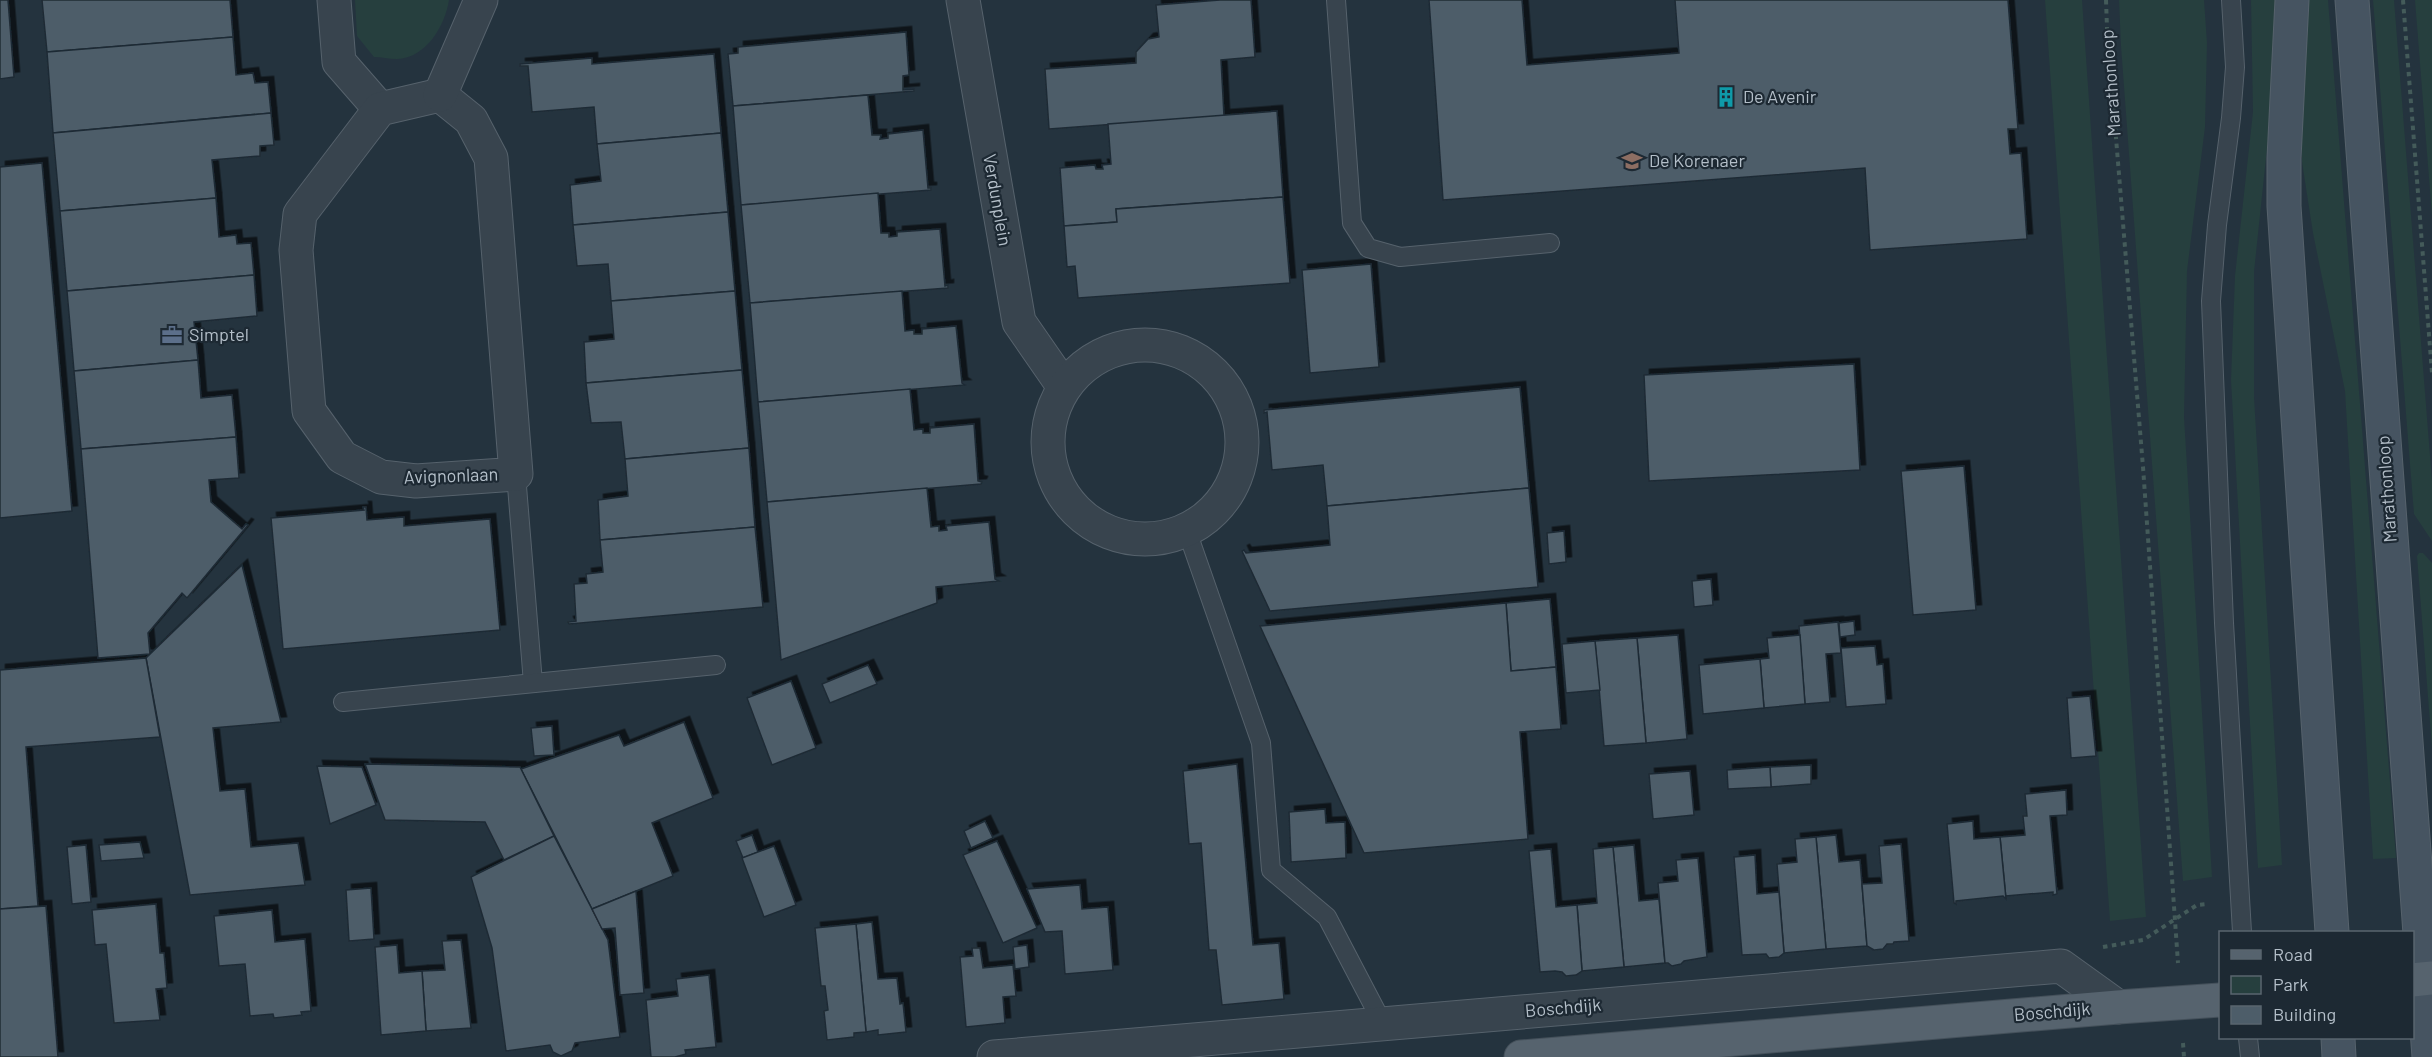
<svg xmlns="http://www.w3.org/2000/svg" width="2432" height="1057" font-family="Barlow,sans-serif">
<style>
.green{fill:#263f3e}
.building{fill:#4d5d69;stroke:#1f2b35;stroke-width:1.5;filter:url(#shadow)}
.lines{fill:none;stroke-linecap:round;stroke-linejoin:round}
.service-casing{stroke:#56626c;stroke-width:20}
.minor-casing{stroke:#56626c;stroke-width:35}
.secondary-casing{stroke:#56626c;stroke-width:35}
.primary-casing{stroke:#44505a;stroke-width:35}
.path{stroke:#445b5a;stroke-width:4;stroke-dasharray:4.5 4.5;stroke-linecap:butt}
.service{stroke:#38444e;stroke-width:18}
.minor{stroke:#38444e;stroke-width:33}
.secondary{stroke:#465461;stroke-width:33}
.primary{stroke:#56636e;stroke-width:33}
.labels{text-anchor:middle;stroke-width:4.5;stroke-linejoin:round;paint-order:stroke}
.street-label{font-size:18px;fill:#b4bfc9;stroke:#1d2933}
.poi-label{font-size:18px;fill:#b4bfc9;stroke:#1d2933;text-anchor:start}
</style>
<defs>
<filter id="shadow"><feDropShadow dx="5.5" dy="-5.5" stdDeviation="0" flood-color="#0009"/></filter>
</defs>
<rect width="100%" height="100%" fill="#24333e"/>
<g class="green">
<path d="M 355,0 L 449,0 C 445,26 426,58 397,59 C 389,59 381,57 374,57 L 357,36 Z"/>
<path d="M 2045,0 L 2082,0 L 2146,917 L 2110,921 Z"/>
<path d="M 2119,0 L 2204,0 L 2207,43 L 2205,127 L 2187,271 L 2184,417 L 2212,877 L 2183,881 L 2121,46 Z"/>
<path d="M 2251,0 L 2277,0 L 2268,139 L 2254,272 L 2254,397 L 2282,865 L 2258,868 L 2231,380 L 2235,276 L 2253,112 Z"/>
<path d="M 2302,0 L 2328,0 L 2396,858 L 2373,859 L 2345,391 L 2313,233 L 2302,162 Z"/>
<path d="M 2373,0 L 2394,0 L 2432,481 L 2432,541 L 2414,514 Z"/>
<path d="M 2415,0 L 2432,0 L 2432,216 Z"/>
<path d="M 2419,553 L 2423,553 L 2432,563 L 2432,748 L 2417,556 Z"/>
</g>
<g class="building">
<path d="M 0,0 L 8,0 L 14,77 L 0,79 Z"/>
<path d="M 42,0 L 230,0 L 233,37 L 47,52 Z"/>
<path d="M 1220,0 L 1251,0 L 1255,57 L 1221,60 L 1224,116 L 1049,129 L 1045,69 L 1136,63 L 1136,52 L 1148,39 L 1159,37 L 1156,5 Z"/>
<path d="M 1429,0 L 1522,0 L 1527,65 L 1679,53 L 1675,0 L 2008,0 L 2018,129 L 2008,129 L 2010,154 L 2021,153 L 2027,239 L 1870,250 L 1865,168 L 1443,200 Z"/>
<path d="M 906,32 L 909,75 L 903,76 L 903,90 L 914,89 L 914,91 L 733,106 L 728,54 L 738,53 L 738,47 Z"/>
<path d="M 233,37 L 236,75 L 253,73 L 255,83 L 268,82 L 271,113 L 53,133 L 47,52 Z"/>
<path d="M 714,54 L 721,133 L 597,144 L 594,107 L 532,112 L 528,66 L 520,66 L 520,64 L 592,58 L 592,64 Z"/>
<path d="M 868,95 L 872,135 L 881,135 L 880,139 L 888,138 L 888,134 L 923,130 L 928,188 L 931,188 L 931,190 L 741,205 L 733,106 Z"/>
<path d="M 1277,111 L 1283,197 L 1116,209 L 1117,222 L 1064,226 L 1060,168 L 1095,165 L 1096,169 L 1103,169 L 1102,165 L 1111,164 L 1108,124 Z"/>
<path d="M 271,113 L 274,145 L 260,146 L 260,156 L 212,160 L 216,198 L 60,211 L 53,133 Z"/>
<path d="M 721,133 L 728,212 L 573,225 L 570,185 L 601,181 L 597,144 Z"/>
<path d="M 42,163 L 72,511 L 0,518 L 0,167 Z"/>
<path d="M 878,193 L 881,233 L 889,233 L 889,237 L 897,236 L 897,232 L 940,229 L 945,286 L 948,285 L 948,288 L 750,303 L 741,205 Z"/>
<path d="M 1283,197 L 1290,283 L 1078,298 L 1075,266 L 1067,267 L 1064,226 L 1117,222 L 1116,209 Z"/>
<path d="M 216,198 L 219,237 L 236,235 L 237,244 L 251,243 L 254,275 L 67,291 L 60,211 Z"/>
<path d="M 728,212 L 735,291 L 611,301 L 608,264 L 577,266 L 573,225 Z"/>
<path d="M 1371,264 L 1379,367 L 1310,373 L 1302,270 Z"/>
<path d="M 254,275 L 257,316 L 194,322 L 198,360 L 74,371 L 67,291 Z"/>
<path d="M 735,291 L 742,370 L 586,383 L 584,342 L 614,339 L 611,301 Z"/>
<path d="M 902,291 L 905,331 L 914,330 L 914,334 L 922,334 L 922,329 L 956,326 L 962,383 L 965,385 L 758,402 L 750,303 Z"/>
<path d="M 198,360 L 201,398 L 232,395 L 236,437 L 81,449 L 74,371 Z"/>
<path d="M 1854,364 L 1860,470 L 1649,481 L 1644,375 Z"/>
<path d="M 742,370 L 749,448 L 625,459 L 621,422 L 591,423 L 586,383 Z"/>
<path d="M 1520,387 L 1529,488 L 1327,506 L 1323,465 L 1272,470 L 1267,412 L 1264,413 L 1264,410 Z"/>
<path d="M 910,389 L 914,430 L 923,429 L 923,433 L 930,433 L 930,428 L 974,424 L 978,481 L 982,482 L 981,484 L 767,502 L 758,402 Z"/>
<path d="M 236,437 L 239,478 L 209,480 L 211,502 L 242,529 L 246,524 L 248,525 L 187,598 L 182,593 L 148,633 L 150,654 L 98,658 L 81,449 Z"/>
<path d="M 749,448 L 755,527 L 600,540 L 598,500 L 628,496 L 625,459 Z"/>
<path d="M 1964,466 L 1976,610 L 1913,615 L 1901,471 Z"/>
<path d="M 927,488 L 931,527 L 939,526 L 939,531 L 947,530 L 946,526 L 989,522 L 995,579 L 999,581 L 936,587 L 937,603 L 781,660 L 767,502 Z"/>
<path d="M 1529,488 L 1538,587 L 1270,611 L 1242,551 L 1244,550 L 1246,553 L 1330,545 L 1327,506 Z"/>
<path d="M 363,507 L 366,507 L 367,520 L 404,517 L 404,526 L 490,519 L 500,630 L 283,649 L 271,518 L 364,510 Z"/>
<path d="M 755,527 L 763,607 L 569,624 L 568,622 L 576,621 L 574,584 L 587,583 L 586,574 L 603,572 L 600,540 Z"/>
<path d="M 1564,531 L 1566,562 L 1549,564 L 1547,533 Z"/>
<path d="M 242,565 L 281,722 L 213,728 L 220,791 L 245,789 L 251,847 L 298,843 L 305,885 L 190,895 L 146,658 Z"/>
<path d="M 1711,579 L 1713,605 L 1694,607 L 1692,581 Z"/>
<path d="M 1550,599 L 1556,667 L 1511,671 L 1506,603 Z"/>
<path d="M 1506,603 L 1511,671 L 1556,667 L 1561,729 L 1520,732 L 1528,839 L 1364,853 L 1260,626 Z"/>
<path d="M 1854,621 L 1855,635 L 1840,637 L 1839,623 Z"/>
<path d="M 1838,622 L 1841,653 L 1826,654 L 1830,702 L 1805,704 L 1799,626 Z"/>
<path d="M 1678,635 L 1687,739 L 1646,743 L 1637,638 Z"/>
<path d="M 1800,635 L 1805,704 L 1764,708 L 1760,659 L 1769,658 L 1767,638 Z"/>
<path d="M 1637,638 L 1646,743 L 1604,746 L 1595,641 Z"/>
<path d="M 1595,641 L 1600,690 L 1566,693 L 1562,644 Z"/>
<path d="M 1875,646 L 1877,665 L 1883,664 L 1886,704 L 1846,707 L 1841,648 Z"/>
<path d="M 146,658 L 160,737 L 26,747 L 38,906 L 0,909 L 0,670 Z"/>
<path d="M 1760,659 L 1764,708 L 1703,714 L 1699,665 Z"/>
<path d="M 868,665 L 877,684 L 830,703 L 822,684 Z"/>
<path d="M 791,681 L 816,748 L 772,765 L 747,698 Z"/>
<path d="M 2090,696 L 2096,756 L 2071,758 L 2067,698 Z"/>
<path d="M 684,722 L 713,798 L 652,823 L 673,876 L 592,909 L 521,769 L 619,735 L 624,746 Z"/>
<path d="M 552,726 L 554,755 L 534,756 L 531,728 Z"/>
<path d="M 365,764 L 520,767 L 554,836 L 504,860 L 485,822 L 385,820 Z"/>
<path d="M 1237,764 L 1253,945 L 1279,943 L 1284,999 L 1222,1005 L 1216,950 L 1209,950 L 1201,843 L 1189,844 L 1183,771 Z"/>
<path d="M 1811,765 L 1811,784 L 1771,787 L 1770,767 Z"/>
<path d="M 317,766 L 362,767 L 376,805 L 330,824 Z"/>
<path d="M 1770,767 L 1771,787 L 1728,789 L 1727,770 Z"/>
<path d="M 1690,771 L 1694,815 L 1653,819 L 1649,774 Z"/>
<path d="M 2066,790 L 2067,815 L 2050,816 L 2057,894 L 2053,895 L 2053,892 L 2006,896 L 2006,899 L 2000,837 L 2025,835 L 2023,816 L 2027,816 L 2025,794 Z"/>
<path d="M 1325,809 L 1326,823 L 1345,822 L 1346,858 L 1291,862 L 1289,812 Z"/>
<path d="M 985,821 L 993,838 L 971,848 L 964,831 Z"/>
<path d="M 1973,821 L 1974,839 L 2000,837 L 2006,899 L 2003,896 L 1956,901 L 1956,904 L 1954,903 L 1947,824 Z"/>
<path d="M 752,835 L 758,852 L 743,858 L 736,841 Z"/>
<path d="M 1836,835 L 1839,862 L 1860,860 L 1867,946 L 1826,949 L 1816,837 Z"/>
<path d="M 554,836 L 608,940 L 620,1037 L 575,1043 L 572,1051 L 561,1056 L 553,1052 L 550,1045 L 506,1051 L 492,948 L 471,877 Z"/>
<path d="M 1816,837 L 1826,949 L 1784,953 L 1777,864 L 1797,862 L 1795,839 Z"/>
<path d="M 997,841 L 1037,928 L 1003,943 L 963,855 Z"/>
<path d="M 140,842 L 144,858 L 101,861 L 99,845 Z"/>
<path d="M 1901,844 L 1909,941 L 1894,942 L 1893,944 L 1887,944 L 1883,949 L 1874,950 L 1867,946 L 1862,884 L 1882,883 L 1879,846 Z"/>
<path d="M 86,845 L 91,902 L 72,904 L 67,847 Z"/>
<path d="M 1634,845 L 1639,901 L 1659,899 L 1665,963 L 1624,967 L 1613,847 Z"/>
<path d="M 774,846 L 796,905 L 764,917 L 742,858 Z"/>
<path d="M 1613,847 L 1624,967 L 1582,971 L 1577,905 L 1597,903 L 1593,849 Z"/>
<path d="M 1551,849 L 1556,907 L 1577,905 L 1582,971 L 1576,975 L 1566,976 L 1562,972 L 1555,971 L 1540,972 L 1529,851 Z"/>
<path d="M 1755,855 L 1757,894 L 1779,892 L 1784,953 L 1779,957 L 1769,958 L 1766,954 L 1742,955 L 1734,857 Z"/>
<path d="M 1698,858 L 1707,957 L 1684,961 L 1681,964 L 1672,966 L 1668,963 L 1665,963 L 1658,883 L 1678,881 L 1676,860 Z"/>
<path d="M 1080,885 L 1082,909 L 1108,907 L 1113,970 L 1065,974 L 1062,931 L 1045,932 L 1027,889 Z"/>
<path d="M 371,888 L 374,939 L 349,941 L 346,890 Z"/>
<path d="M 636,891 L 644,993 L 620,995 L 615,928 L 602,929 L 592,909 Z"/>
<path d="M 156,904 L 160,953 L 164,953 L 167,988 L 156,989 L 160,1020 L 114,1023 L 106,944 L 95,945 L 92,910 Z"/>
<path d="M 46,906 L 58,1057 L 0,1057 L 0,909 Z"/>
<path d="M 272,910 L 275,942 L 305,939 L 311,1011 L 301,1012 L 302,1015 L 274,1018 L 273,1014 L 250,1016 L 245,964 L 219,966 L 214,916 Z"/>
<path d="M 872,922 L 878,979 L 897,978 L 900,1004 L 903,1003 L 906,1032 L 878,1035 L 878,1030 L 866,1032 L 856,924 Z"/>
<path d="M 856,924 L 866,1032 L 854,1033 L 854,1037 L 827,1040 L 824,1011 L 828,1010 L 825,986 L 821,986 L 815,928 Z"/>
<path d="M 461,940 L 471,1028 L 426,1031 L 422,971 L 445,970 L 442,941 Z"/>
<path d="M 397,945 L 399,973 L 422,971 L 426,1031 L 381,1035 L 375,947 Z"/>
<path d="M 1027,945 L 1029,967 L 1015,969 L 1013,947 Z"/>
<path d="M 972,948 L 980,948 L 983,968 L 1013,965 L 1016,996 L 1003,997 L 1005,1023 L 966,1027 L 960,957 L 973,956 Z"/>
<path d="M 709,975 L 716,1047 L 685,1050 L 686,1054 L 675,1057 L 651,1057 L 646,1000 L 678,996 L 676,979 Z"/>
</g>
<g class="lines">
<g class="service-casing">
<g id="service">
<path d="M 1336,0 L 1352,223 L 1368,248 L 1400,257 L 1550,243"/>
<path d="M 2231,0 L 2235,67 L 2231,118 L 2217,225 L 2211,301 L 2224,623 L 2242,932"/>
<path d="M 516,474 L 533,683"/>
<path d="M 1187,531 L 1261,743 L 1271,870 L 1327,917 L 1383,1024"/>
<path d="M 343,702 L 716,665"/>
<path d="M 2248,1038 L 2250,1057"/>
</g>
</g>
<g class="minor-casing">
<g id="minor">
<path d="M 334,0 L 339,62 L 380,109"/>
<path d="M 963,0 L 1019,322 L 1064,387"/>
<path d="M 440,95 L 471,120 L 491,158 L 516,474 L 416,481 L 381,477 L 342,457 L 309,411 L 296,250 L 300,214 L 380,109 Z"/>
<path d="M 440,95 L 481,0"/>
<circle cx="1145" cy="442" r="97"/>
<path d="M 994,1057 L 2061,966 L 2118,1007"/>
</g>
</g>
<g class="secondary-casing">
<g id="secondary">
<path d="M 2292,0 L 2284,158 L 2284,206 L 2332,932"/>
<path d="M 2352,0 L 2429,1057"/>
<path d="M 2338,1038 L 2339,1057"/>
</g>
</g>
<g class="primary-casing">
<g id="primary">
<path d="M 2412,980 L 2432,978"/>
<path d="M 1521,1057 L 2118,1007 L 2220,1000"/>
</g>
</g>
<g class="path">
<path d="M 2106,0 L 2107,28 L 2143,467 L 2178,963"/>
<path d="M 2403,0 L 2432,373"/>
<path d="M 2103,947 L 2143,940 L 2197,905 L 2207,904"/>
<path d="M 2183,1043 L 2184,1057"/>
</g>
<use href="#service" class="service"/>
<use href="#minor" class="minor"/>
<use href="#secondary" class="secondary"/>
<use href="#primary" class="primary"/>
</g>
<defs>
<g id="building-bare" transform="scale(1.62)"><path d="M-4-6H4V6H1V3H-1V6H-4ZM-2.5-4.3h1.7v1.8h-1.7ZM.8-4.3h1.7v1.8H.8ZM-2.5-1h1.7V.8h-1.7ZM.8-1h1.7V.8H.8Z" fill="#0f9aa8" stroke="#1d2933" stroke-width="2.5" paint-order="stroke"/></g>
<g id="school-bare" transform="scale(1.62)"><path d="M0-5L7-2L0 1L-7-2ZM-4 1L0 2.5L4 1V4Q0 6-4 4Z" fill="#8d6e63" stroke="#1d2933" stroke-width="2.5" paint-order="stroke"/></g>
<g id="office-bare" transform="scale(1.62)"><path d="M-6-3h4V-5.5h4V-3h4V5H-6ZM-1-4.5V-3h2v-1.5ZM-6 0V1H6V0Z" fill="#5c6f8a" stroke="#1d2933" stroke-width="2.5" paint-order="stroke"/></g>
</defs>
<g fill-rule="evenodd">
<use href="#building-bare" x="1726" y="97"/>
<use href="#school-bare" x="1632" y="161"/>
<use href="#office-bare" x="172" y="335"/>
</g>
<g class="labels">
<g class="street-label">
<text transform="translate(2111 83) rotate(-94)" y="6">Marathonloop</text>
<text transform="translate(997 200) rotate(80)" y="6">Verdunplein</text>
<text transform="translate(451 476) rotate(-2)" y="6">Avignonlaan</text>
<text transform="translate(2387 489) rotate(-94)" y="6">Marathonloop</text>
<text transform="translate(1563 1008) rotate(-5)" y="6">Boschdijk</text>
<text transform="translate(2052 1012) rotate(-5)" y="6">Boschdijk</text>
</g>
<g class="poi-label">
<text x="1743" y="103">De Avenir</text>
<text x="1649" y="167">De Korenaer</text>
<text x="189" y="341">Simptel</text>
</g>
</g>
<rect x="2219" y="931" width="195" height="108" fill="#1d2933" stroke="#59656f" stroke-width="1.5"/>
<rect x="2231" y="950" width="30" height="9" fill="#56636e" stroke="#59656f" stroke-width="1.5"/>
<text x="2273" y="961" font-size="18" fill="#b4bfc9">Road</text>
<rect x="2231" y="976" width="30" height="18" fill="#263f3e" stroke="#59656f" stroke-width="1.5"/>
<text x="2273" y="991" font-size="18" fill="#b4bfc9">Park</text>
<rect x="2231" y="1006" width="30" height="18" fill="#4d5d69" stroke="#59656f" stroke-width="1.5"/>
<text x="2273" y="1021" font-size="18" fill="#b4bfc9">Building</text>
</svg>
